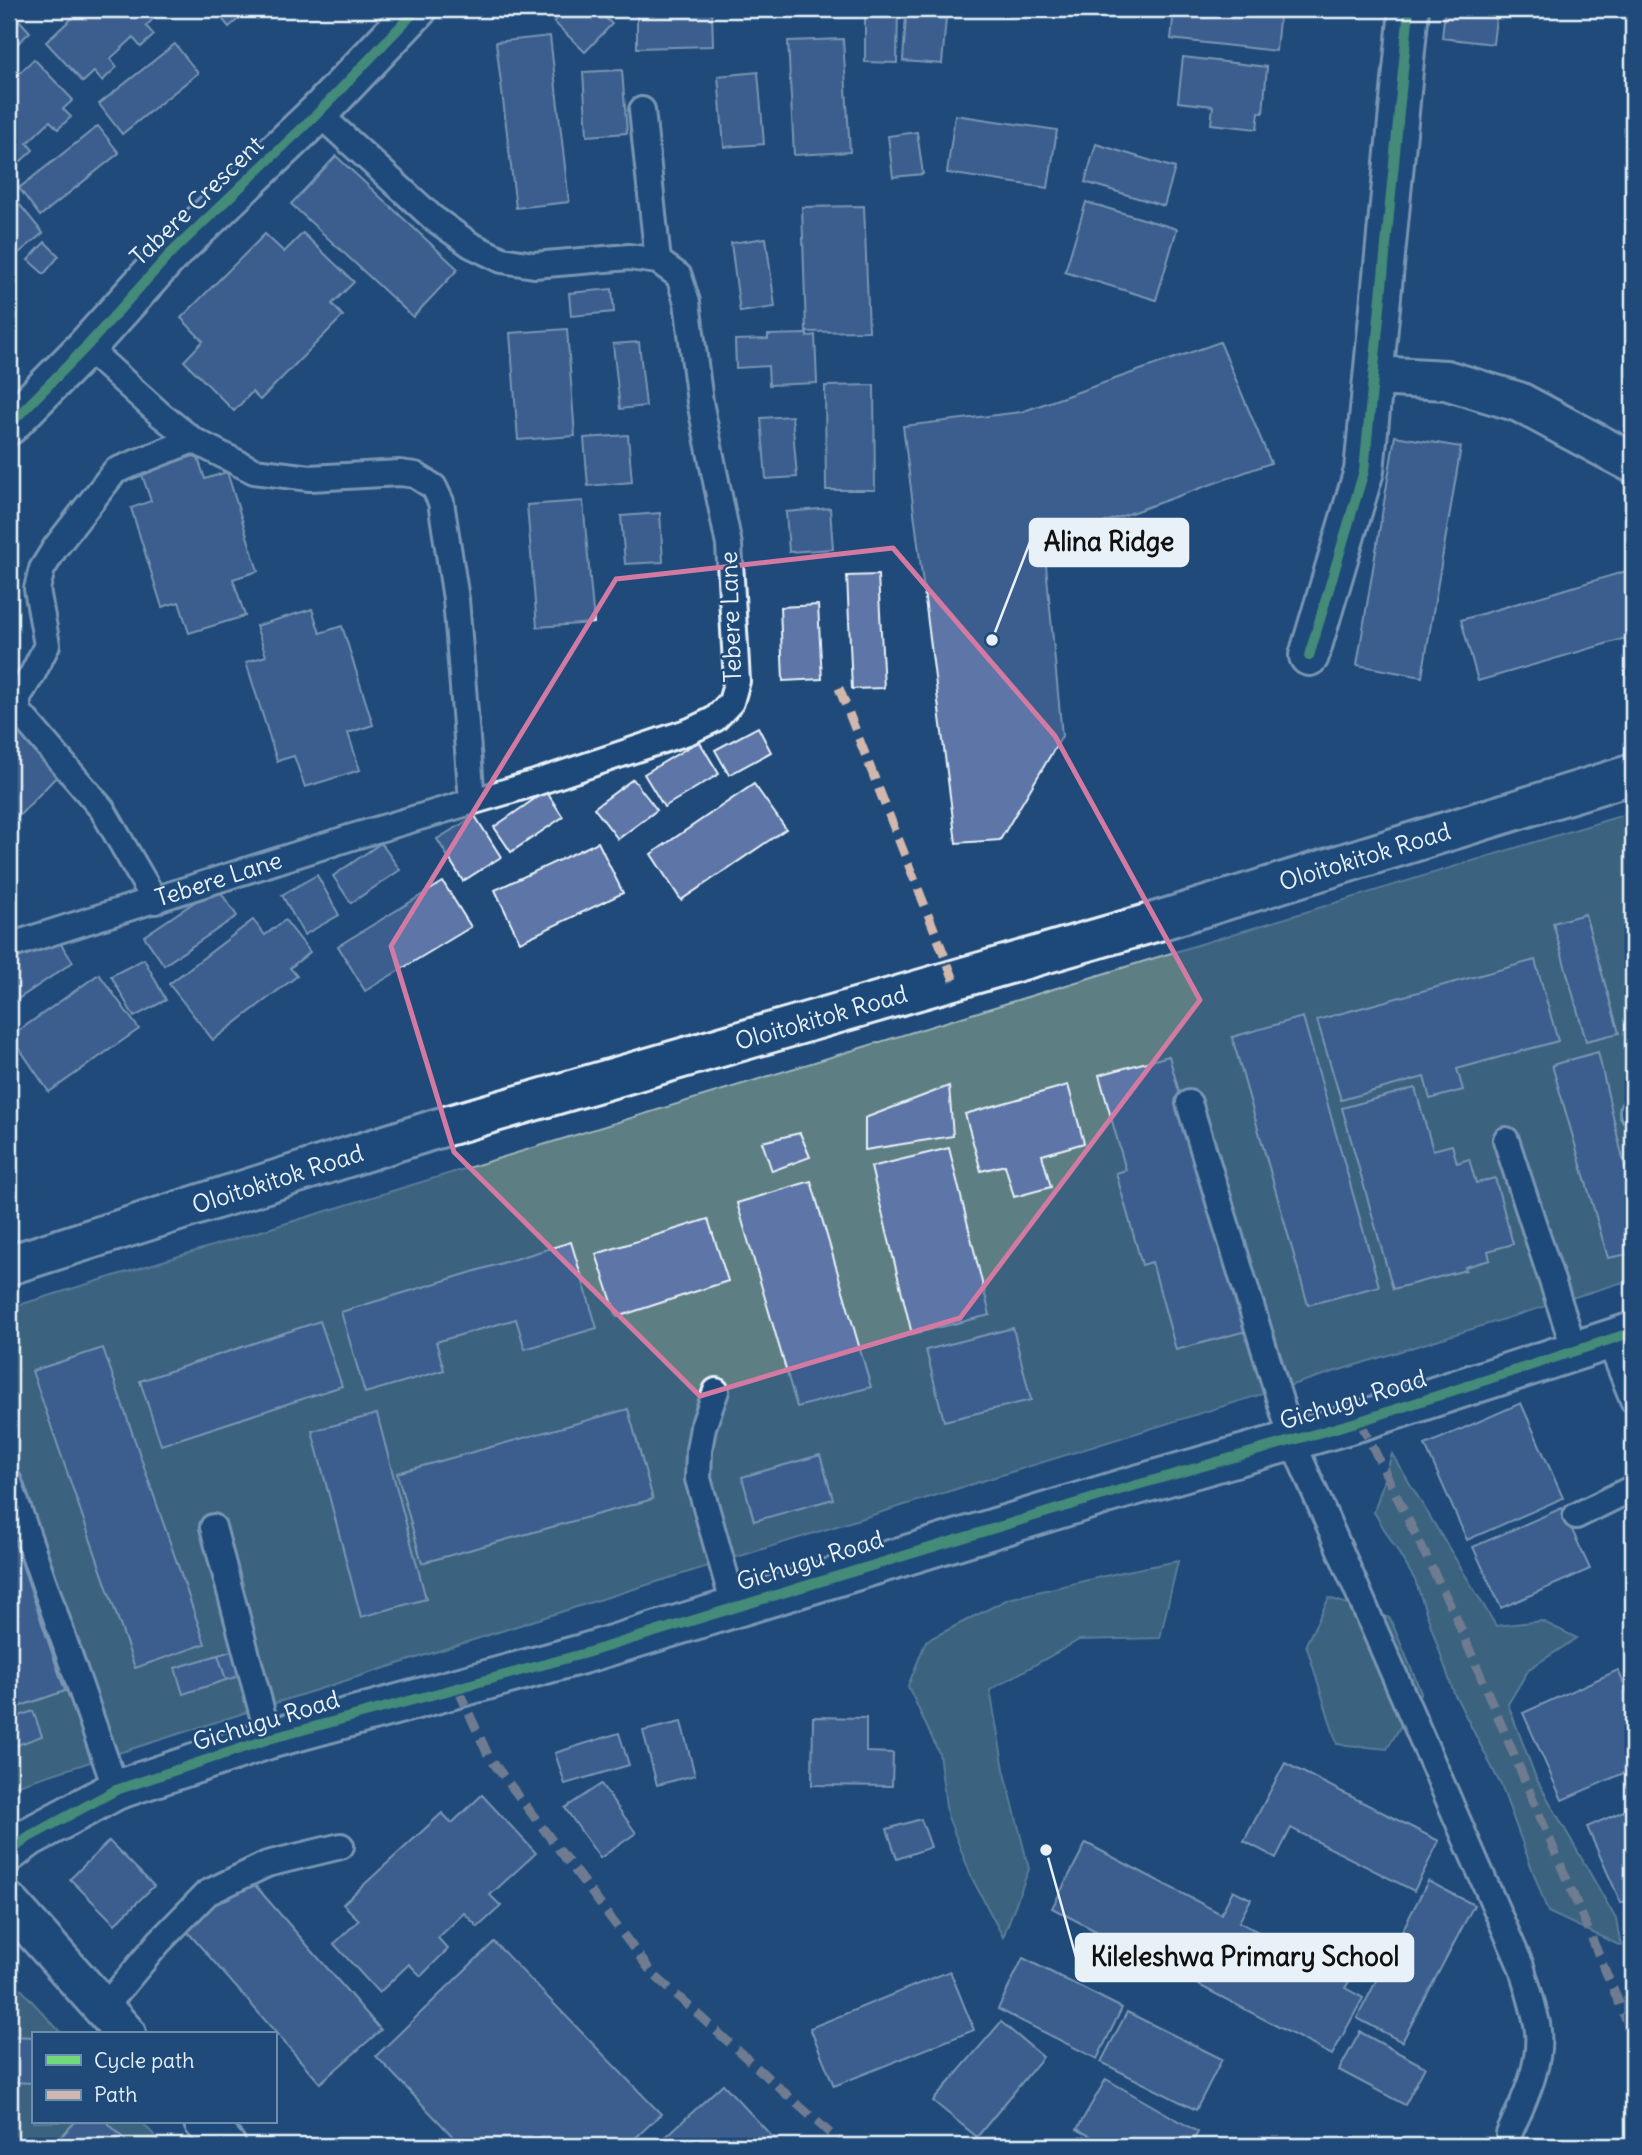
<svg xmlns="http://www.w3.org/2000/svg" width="1642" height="2155" font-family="Delius,sans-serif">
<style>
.green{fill:#5d7f84;stroke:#a2b8be;stroke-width:2}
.building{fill:#5d76a7;stroke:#e8f1f8;stroke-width:2}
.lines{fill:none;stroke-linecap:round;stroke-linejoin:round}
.service-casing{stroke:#e8f1f8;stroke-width:30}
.minor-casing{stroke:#e8f1f8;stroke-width:44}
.secondary-casing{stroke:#e8f1f8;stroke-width:44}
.service{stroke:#1f4a7a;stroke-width:24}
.minor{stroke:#1f4a7a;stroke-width:38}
.secondary{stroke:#1f4a7a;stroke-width:38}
.quiet{stroke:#d1b7ad;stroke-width:9;stroke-dasharray:18 9;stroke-linecap:butt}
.cycleway-casing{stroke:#1f4a7a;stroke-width:15}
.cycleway{stroke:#71d979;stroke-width:10}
.marked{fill:none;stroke:#d37aa2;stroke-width:5;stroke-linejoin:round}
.labels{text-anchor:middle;stroke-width:5;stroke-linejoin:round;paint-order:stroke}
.street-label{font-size:24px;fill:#e8f1f8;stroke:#1f4a7a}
.leader{fill:none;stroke:#e8f1f8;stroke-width:2.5}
.callout-dot{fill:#e8f1f8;stroke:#1f4a7a;stroke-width:2.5}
.callout{fill:#e8f1f8;stroke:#e8f1f8;stroke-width:2.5}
.callout-label{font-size:26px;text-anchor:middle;font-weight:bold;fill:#111}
</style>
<rect width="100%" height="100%" fill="#1f4a7a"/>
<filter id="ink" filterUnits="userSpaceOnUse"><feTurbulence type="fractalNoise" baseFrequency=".0143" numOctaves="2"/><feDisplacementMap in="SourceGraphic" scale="14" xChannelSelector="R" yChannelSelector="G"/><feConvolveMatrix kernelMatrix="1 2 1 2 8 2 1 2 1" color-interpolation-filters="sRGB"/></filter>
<g filter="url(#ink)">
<g class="green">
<path d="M 1633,812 L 1633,1279 L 592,1602 L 9,1788 L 9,1308 Z"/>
<path d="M 1392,1454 L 1496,1626 L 1542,1621 L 1577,1638 L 1529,1669 L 1508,1704 L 1536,1778 L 1616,1919 L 1621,1946 L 1548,1912 L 1501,1785 L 1454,1693 L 1415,1580 L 1374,1512 Z"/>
<path d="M 1178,1561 L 1160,1638 L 1079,1640 L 990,1690 L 1004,1769 L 1029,1869 L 1003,1937 L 972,1878 L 947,1814 L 939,1753 L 908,1686 L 926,1641 L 1008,1599 L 1122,1572 Z"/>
<path d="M 1329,1598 L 1390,1618 L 1421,1692 L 1387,1749 L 1337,1744 L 1306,1644 Z"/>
<path d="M 9,1976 L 62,2034 L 33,2034 L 33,2122 L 142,2122 L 164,2146 L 9,2146 Z"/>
</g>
<g class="building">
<path d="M 9,9 L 30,32 L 9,52 Z"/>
<path d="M 82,9 L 149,9 L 156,16 L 146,26 L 154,35 L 141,47 L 133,38 L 110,59 L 117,67 L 102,81 L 94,72 L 83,82 L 46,42 Z"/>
<path d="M 214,9 L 250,9 L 229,27 Z"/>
<path d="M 567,9 L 596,9 L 612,24 L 585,52 L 554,22 Z"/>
<path d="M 865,9 L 898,9 L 897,63 L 865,62 Z"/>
<path d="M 1174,9 L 1280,9 L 1276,51 L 1171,39 Z"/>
<path d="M 1445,9 L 1497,9 L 1493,44 L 1442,38 Z"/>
<path d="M 712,12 L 713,46 L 637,48 L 637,13 Z"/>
<path d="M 906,15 L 946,18 L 942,64 L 903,61 Z"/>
<path d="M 550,36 L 569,202 L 516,208 L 496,42 Z"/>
<path d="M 843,39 L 850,152 L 794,155 L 788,41 Z"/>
<path d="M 175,44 L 198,73 L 122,134 L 99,104 Z"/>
<path d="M 1183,57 L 1267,67 L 1263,113 L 1259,112 L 1257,129 L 1211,124 L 1213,106 L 1178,102 Z"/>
<path d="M 34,59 L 73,100 L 63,109 L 71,117 L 58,129 L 50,121 L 27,143 L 33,150 L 19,163 L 11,154 L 9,156 L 9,83 Z"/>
<path d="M 622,70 L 627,133 L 587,136 L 583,72 Z"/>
<path d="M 758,72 L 764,144 L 724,147 L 718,76 Z"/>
<path d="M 955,115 L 1057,130 L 1048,188 L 947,173 Z"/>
<path d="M 98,126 L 119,153 L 40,216 L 19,188 Z"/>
<path d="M 917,132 L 923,174 L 893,177 L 888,136 Z"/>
<path d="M 1096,144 L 1175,168 L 1164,206 L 1085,182 Z"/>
<path d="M 336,156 L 458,269 L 413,317 L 291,204 Z"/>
<path d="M 1086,202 L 1177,229 L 1156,300 L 1065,272 Z"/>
<path d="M 20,205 L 43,233 L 9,261 L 9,214 Z"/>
<path d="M 864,206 L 869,331 L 806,332 L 802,207 Z"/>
<path d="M 303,233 L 354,282 L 332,304 L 343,316 L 260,400 L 252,392 L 234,411 L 184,361 L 203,341 L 181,318 L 265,234 L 284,252 Z"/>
<path d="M 766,238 L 775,307 L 740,312 L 731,243 Z"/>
<path d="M 45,242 L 59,256 L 44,274 L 28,260 Z"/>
<path d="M 612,289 L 614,312 L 571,316 L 569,293 Z"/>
<path d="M 567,329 L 575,436 L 518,440 L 510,333 Z"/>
<path d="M 807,334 L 807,337 L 815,335 L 817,383 L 769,385 L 768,366 L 736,368 L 735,340 L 768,339 L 768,335 Z"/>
<path d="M 639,342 L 646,406 L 620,409 L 613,344 Z"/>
<path d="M 1220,342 L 1271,463 L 1044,544 L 1062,736 L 1000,840 L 956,843 L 903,426 L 1021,412 Z"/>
<path d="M 874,385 L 875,490 L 826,490 L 825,386 Z"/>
<path d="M 792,416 L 797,477 L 766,479 L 761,418 Z"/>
<path d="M 628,435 L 632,482 L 588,486 L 584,438 Z"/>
<path d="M 1395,436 L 1461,447 L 1422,677 L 1357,665 Z"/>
<path d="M 197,455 L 205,479 L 227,472 L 258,571 L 233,579 L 245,616 L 189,633 L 179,602 L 162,607 L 131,508 L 151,501 L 141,472 Z"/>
<path d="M 583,501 L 594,623 L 537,627 L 527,505 Z"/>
<path d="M 830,508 L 833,549 L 789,552 L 786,512 Z"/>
<path d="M 660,513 L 663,562 L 625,564 L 621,516 Z"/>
<path d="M 1633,569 L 1633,636 L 1478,681 L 1461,620 Z"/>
<path d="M 878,575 L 884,688 L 852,689 L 847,576 Z"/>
<path d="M 818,605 L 822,679 L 783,681 L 780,607 Z"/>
<path d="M 312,609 L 320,633 L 342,626 L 373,725 L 348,733 L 360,770 L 305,787 L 294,756 L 277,761 L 246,662 L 266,656 L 256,626 Z"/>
<path d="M 9,724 L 60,773 L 15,820 L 9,814 Z"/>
<path d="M 758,727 L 771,752 L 729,775 L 715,750 Z"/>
<path d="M 699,741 L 719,774 L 664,807 L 644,774 Z"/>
<path d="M 633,779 L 657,810 L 618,839 L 594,808 Z"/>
<path d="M 754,784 L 786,829 L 681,900 L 651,854 Z"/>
<path d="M 546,791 L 563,817 L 511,852 L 494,827 Z"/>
<path d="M 475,816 L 501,857 L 463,881 L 437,839 Z"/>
<path d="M 598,842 L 623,893 L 520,942 L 495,890 Z"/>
<path d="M 381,843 L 400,870 L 351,903 L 333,876 Z"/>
<path d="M 317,875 L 339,915 L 304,935 L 282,895 Z"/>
<path d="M 443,882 L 471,927 L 365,991 L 338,946 Z"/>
<path d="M 217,887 L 237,916 L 164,965 L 144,936 Z"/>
<path d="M 1585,914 L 1619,1033 L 1586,1041 L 1553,923 Z"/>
<path d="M 253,920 L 265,935 L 285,920 L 310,952 L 290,968 L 297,976 L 213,1040 L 169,984 Z"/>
<path d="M 54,934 L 73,962 L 9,1005 L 9,965 Z"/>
<path d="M 144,959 L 166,1000 L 134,1017 L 111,976 Z"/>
<path d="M 1535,960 L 1558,1041 L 1457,1069 L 1463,1090 L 1430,1099 L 1424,1077 L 1341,1100 L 1317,1020 Z"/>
<path d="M 1631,969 L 1633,969 L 1633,1026 L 1629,1025 Z"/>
<path d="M 99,974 L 139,1029 L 49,1092 L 11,1036 Z"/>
<path d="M 1303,1017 L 1379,1286 L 1308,1305 L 1232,1037 Z"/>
<path d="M 1598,1052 L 1633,1202 L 1633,1253 L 1608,1258 L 1552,1065 Z"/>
<path d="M 1169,1056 L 1246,1331 L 1176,1350 L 1152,1262 L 1142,1265 L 1116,1173 L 1126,1170 L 1099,1075 Z"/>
<path d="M 1068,1085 L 1084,1143 L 1042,1155 L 1051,1187 L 1014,1197 L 1005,1165 L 981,1171 L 965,1114 Z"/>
<path d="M 949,1086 L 953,1136 L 865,1150 L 865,1118 Z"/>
<path d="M 1415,1088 L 1433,1150 L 1452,1145 L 1457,1163 L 1469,1159 L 1476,1183 L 1495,1178 L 1513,1244 L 1488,1251 L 1490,1260 L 1465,1267 L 1466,1270 L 1393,1289 L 1342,1108 Z"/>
<path d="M 800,1133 L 810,1157 L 772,1171 L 762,1142 Z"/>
<path d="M 949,1148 L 990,1315 L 912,1334 L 871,1167 Z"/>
<path d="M 811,1181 L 871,1387 L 797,1407 L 737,1203 Z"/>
<path d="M 708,1219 L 728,1281 L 617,1317 L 596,1254 Z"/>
<path d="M 571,1242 L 597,1328 L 525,1349 L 516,1319 L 436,1342 L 444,1370 L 365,1393 L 341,1312 Z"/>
<path d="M 320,1321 L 342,1386 L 161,1445 L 140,1381 Z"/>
<path d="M 1013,1328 L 1031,1400 L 944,1421 L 926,1350 Z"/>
<path d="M 103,1348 L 205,1644 L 135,1668 L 32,1371 Z"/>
<path d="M 1521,1403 L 1563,1498 L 1467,1540 L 1425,1445 Z"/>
<path d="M 628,1409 L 653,1499 L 422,1563 L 397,1473 Z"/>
<path d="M 377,1414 L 426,1599 L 361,1617 L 312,1431 Z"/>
<path d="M 820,1455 L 833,1499 L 754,1521 L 742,1477 Z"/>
<path d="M 1562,1508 L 1590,1569 L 1501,1608 L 1473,1547 Z"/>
<path d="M 9,1526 L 65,1691 L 9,1710 Z"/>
<path d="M 255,1644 L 263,1669 L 226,1680 L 218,1655 Z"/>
<path d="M 218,1655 L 226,1680 L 183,1694 L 175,1668 Z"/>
<path d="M 1618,1670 L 1633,1704 L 1633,1769 L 1562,1800 L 1523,1713 Z"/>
<path d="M 33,1711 L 42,1736 L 9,1748 L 9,1720 Z"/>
<path d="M 813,1717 L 866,1718 L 866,1752 L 893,1753 L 892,1786 L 812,1785 Z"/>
<path d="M 681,1722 L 695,1775 L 657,1785 L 643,1731 Z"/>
<path d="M 619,1733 L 629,1765 L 565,1784 L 555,1753 Z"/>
<path d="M 1285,1763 L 1439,1841 L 1414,1891 L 1291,1828 L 1276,1858 L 1244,1841 Z"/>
<path d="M 601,1784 L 636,1833 L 600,1858 L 565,1808 Z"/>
<path d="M 482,1795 L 536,1853 L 490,1895 L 501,1906 L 478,1927 L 464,1913 L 438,1938 L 448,1949 L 421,1976 L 409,1964 L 379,1993 L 334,1944 L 359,1920 L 343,1904 L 442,1813 L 452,1823 Z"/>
<path d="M 1628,1809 L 1633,1821 L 1633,1898 L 1621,1903 L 1587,1827 Z"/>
<path d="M 921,1819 L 931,1847 L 897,1859 L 887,1829 Z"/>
<path d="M 109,1841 L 154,1886 L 115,1924 L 70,1879 Z"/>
<path d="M 1086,1843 L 1221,1914 L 1233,1890 L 1251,1899 L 1239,1922 L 1350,1980 L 1345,1988 L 1363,1998 L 1332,2055 L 1052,1908 Z"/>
<path d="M 247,1876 L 381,2030 L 320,2083 L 186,1930 Z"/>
<path d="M 1428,1881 L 1474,1905 L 1402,2042 L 1357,2018 Z"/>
<path d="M 494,1942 L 661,2114 L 627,2146 L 462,2146 L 376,2056 Z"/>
<path d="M 1023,1958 L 1122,2008 L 1097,2059 L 998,2009 Z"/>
<path d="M 950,1971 L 974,2030 L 834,2086 L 810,2028 Z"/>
<path d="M 1127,2012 L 1222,2059 L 1196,2110 L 1101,2062 Z"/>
<path d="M 1001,2022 L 1043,2057 L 977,2137 L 933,2101 Z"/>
<path d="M 1360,2032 L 1425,2067 L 1405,2105 L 1339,2070 Z"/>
<path d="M 12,2036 L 33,2037 L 33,2083 L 11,2082 Z"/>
<path d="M 1106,2079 L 1198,2132 L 1190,2146 L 1108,2146 L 1077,2129 Z"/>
<path d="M 723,2084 L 781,2146 L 660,2146 L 658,2144 Z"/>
<path d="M 75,2122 L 107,2122 L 131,2146 L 52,2146 Z"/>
</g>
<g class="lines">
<g class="service-casing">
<g id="service">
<path d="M 642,110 L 658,261"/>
<path d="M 86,347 L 161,415 L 193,440 L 254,471 L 310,478 L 400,473 L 415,475 L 434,487 L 441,502 L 456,599 L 472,801"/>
<path d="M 155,901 L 102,809 L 18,711 L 18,697 L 33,673 L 47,645 L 37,589 L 42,569 L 55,548 L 115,471 L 193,440"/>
<path id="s1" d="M 9,946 L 352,837 L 532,784 L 690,731 L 715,719 L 731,702 L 737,681 L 729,545 L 700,402 L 687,302 L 679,276 L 658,261 L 629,257 L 534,265 L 502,260 L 471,245 L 433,218 L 318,113"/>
<path d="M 1189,1103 L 1292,1440 L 1521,1966 C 1527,1985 1533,2005 1537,2024 C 1544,2062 1524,2100 1509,2134"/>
<path d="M 1633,1111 L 1633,1112"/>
<path d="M 1506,1140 L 1575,1351"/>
<path d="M 1609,1340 L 1633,1400"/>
<path d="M 716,1391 L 703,1427 L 699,1450 L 698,1479 L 734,1606"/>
<path d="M 9,1482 L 116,1790"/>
<path d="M 1576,1516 L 1633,1488"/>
<path d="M 213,1527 L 269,1739"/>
<path d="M 103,2009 L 159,1942 L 207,1893 L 267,1864 L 341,1846"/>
</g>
</g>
<g class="minor-casing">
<g id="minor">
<path d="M 1374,376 L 1446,380 L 1519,402 L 1633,463"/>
<path d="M 9,425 L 86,347 L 169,255 L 318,113 L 417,9"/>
<path d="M 1309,656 L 1364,471 L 1409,9"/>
<path d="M 9,1852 L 29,1837 L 116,1790 L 269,1739 L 586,1653 L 1123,1489 L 1360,1421 L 1633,1332"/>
<path d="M 9,1903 L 126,2034"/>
<path d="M 204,2122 L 226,2146"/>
</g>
</g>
<g class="secondary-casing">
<g id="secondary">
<path id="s2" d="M 9,1265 L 436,1129 L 1158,921 L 1633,774"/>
</g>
</g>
<use href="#service" class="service"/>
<use href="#minor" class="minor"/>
<use href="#secondary" class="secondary"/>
<g class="quiet">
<path d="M 839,688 L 954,980"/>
<path d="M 1360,1421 L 1454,1613 L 1633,2036"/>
<path d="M 458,1689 L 489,1757 L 653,1974 L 844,2146"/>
</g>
<g class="cycleway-casing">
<g id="cycleway">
<path d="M 9,425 L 86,347 L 169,255 L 318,113 L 417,9"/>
<path d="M 1309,656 L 1364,471 L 1409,9"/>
<path d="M 9,1852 L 29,1837 L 116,1790 L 269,1739 L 586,1653 L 1123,1489 L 1360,1421 L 1633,1332"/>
</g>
</g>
<use href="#cycleway" class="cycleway"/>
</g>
</g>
<path d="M0 0H1642V2155H0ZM 893,548 L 1055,736 L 1200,1000 L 960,1318 L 700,1396 L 454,1152 L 391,946 L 616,579 Z" fill="#1f4a7a" fill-opacity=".55" fill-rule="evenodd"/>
<path class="marked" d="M 893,548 L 1055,736 L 1200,1000 L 960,1318 L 700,1396 L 454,1152 L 391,946 L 616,579 Z"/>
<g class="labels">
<g class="street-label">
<text transform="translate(197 201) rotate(-44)" y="8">Tabere Crescent</text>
<text transform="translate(731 617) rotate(-92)" y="8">Tebere Lane</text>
<text dy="8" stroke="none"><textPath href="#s2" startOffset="1416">Oloitokitok Road</textPath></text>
<text dy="8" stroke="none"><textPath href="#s1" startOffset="220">Tebere Lane</textPath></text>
<text dy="8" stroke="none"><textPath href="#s2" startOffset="849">Oloitokitok Road</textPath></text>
<text dy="8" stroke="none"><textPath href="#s2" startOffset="282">Oloitokitok Road</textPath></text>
<text transform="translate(1353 1400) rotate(-17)" y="8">Gichugu Road</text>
<text transform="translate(810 1561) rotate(-17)" y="8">Gichugu Road</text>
<text transform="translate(266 1721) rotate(-17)" y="8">Gichugu Road</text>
</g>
</g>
<path class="leader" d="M992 640L1030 542M1046 1850L1076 1957"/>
<g class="callout-dot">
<circle cx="992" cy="640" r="7"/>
<circle cx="1046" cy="1850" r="7"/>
</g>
<g class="callout">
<rect x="1030" y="519" width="158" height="47" rx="7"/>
<rect x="1076" y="1934" width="337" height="47" rx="7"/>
</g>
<g class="callout-label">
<text x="1109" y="551">Alina Ridge</text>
<text x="1245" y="1966">Kileleshwa Primary School</text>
</g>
<rect width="1642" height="2155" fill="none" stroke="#1f4a7a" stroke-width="35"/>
<rect x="18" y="18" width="1607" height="2120" fill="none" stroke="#e8f1f8" stroke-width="2.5" filter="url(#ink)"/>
<rect x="32" y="2032" width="245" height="91" fill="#1f4a7a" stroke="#6f8dac" stroke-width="2"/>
<rect x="46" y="2055" width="35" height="10" fill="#71d979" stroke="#6f8dac" stroke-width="2"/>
<text x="94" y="2068" font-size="21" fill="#e8f1f8">Cycle path</text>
<rect x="46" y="2090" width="35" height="10" fill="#d1b7ad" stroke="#6f8dac" stroke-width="2"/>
<text x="94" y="2102" font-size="21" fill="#e8f1f8">Path</text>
</svg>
